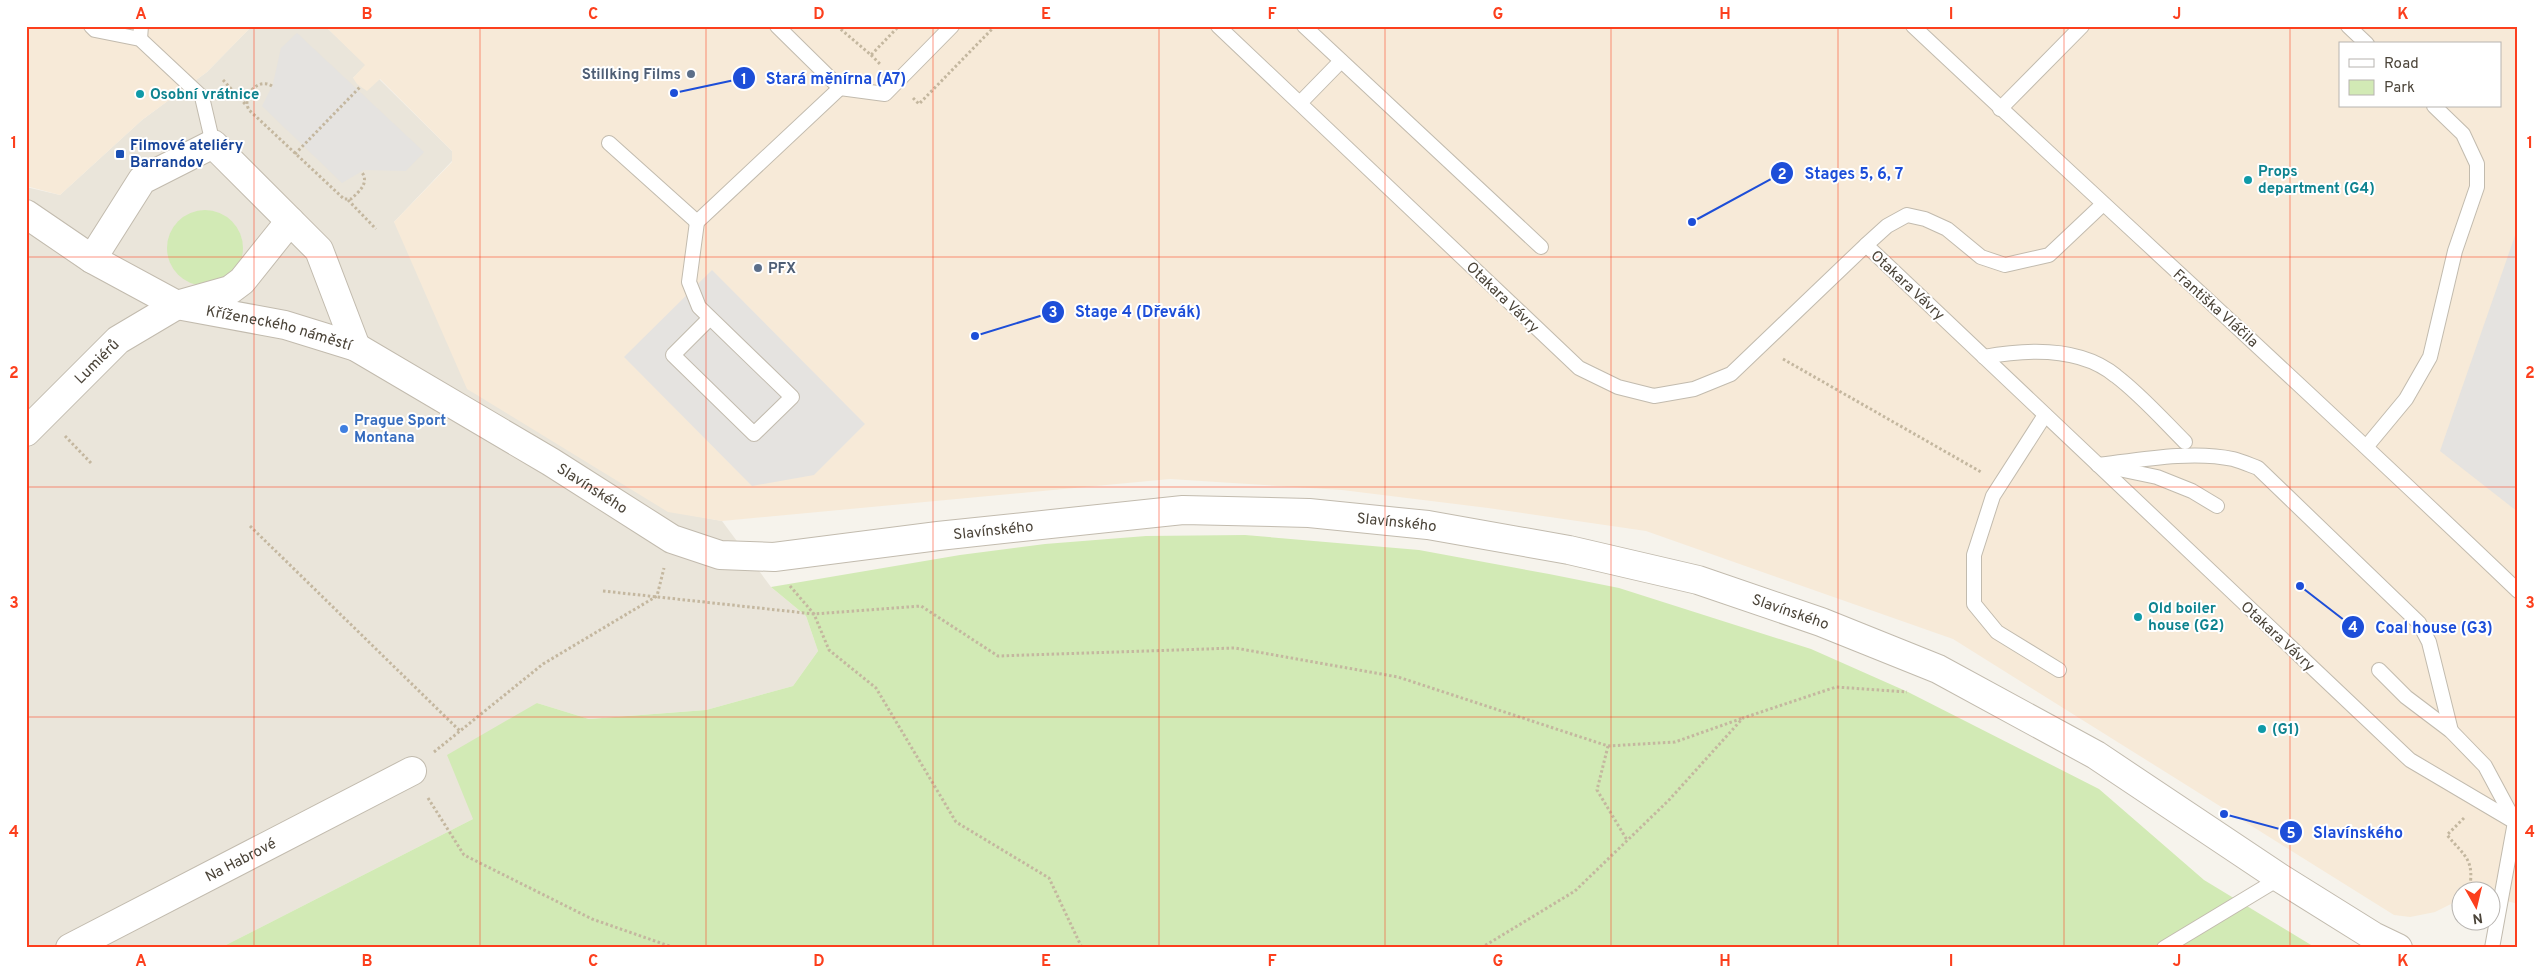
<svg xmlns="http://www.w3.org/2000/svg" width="2544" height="974" font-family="Overpass,sans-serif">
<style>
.residential{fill:#eae5da}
.commercial{fill:#f7ead8;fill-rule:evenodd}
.green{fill:#d2eab5}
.parking{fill:#e5e3e0}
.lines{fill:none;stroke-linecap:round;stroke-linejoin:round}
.service-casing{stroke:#c2bbae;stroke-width:16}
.minor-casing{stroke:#c2bbae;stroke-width:30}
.path{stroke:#c4b79f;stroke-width:3;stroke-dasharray:2.5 2.5;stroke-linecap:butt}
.service{stroke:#fff;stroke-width:14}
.minor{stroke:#fff;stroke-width:28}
.grid{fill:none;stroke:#fc3f1d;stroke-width:1;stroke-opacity:0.55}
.service-dot{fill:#5c6f8a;stroke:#fff;stroke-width:2}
.culture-dot{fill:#0f9aa8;stroke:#fff;stroke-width:2}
.transit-dot{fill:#1a4fb4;stroke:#fff;stroke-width:2}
.shop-dot{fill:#3f7fe0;stroke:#fff;stroke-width:2}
.labels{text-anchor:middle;stroke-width:4;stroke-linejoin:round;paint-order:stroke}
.service-label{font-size:15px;font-weight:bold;fill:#4e5e75;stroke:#fff;text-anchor:end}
.culture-label{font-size:15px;font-weight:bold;fill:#0d838f;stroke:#fff;text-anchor:start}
.transit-label{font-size:15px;font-weight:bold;fill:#164399;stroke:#fff;text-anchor:start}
.street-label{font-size:15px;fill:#4b4439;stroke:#fff}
.shop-label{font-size:15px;font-weight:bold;fill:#366cbe;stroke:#fff;text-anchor:start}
.leader{fill:none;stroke:#1d4ed8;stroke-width:2}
.callout-dot{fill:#1d4ed8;stroke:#fff;stroke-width:2}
.mark-label{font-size:15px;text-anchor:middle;font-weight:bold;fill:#fff}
.callout-label{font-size:16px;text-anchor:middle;font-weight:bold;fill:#1d4ed8;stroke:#fff;stroke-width:4;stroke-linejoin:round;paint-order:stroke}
.neatline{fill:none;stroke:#fc3f1d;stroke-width:2}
.grid-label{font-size:16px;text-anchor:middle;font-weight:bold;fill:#fc3f1d}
</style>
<rect width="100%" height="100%" fill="#f6f3ec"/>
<path class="residential" d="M 252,26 L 325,26 L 366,65 L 353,78 L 379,79 L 452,151 L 452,161 L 394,222 L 668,511 L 722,521 L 771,587 L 806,616 L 818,651 L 793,686 L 706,710 L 589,719 L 537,703 L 473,819 L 220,948 L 26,948 L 26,187 L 60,195 L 142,120 L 207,72 Z"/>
<g class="commercial">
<path d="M 26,26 L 252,26 L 207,72 L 142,120 L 60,195 L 26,186 Z"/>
<path d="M 325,26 L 2518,26 L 2518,904 L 2492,897 L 2492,892 L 2462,892 L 2461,899 L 2435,912 L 2410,917 L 2394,915 L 1953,639 L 1646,531 L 1488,508 L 1342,490 L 1170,479 L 722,521 L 668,512 L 467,389 L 394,222 L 452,162 L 452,151 L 380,79 L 367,91 L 357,84 L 353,78 L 365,65 ZM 2340,44 L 2500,44 L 2500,106 L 2340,106 Z"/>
</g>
<g class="green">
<circle cx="205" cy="248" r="38"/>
<path d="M 1245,535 L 1419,550 L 1549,574 L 1619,588 L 1811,649 L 1908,692 L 2099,789 L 2204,880 L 2316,948 L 220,948 L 473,819 L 447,755 L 537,703 L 589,719 L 706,710 L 793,686 L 818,651 L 806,616 L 771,587 L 960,555 L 1045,544 L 1146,536 Z"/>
</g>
<g class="parking">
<path d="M 297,33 L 424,152 L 406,171 L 364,170 L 342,183 L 262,106 L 273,84 L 281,48 Z"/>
<path d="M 2518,227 L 2518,512 L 2440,451 Z"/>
<path d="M 712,270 L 865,424 L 814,475 L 752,486 L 624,357 Z"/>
</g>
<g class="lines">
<g class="service-casing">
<g id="service">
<path d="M 91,26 L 95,30 L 140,39 L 202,97 L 213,144"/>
<path d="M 777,26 L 840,88"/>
<path d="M 1218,26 L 1579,368 L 1618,387 L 1654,396 L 1694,389 L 1731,374 L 1866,245 L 1887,226 L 1907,215 L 1925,219 L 1947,229 L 1981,257 L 2005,265 L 2049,255 L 2102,205"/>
<path d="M 1304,26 L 1541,247"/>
<path d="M 1913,26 C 2114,215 2319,400 2518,591"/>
<path d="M 2348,26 L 2367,44"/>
<path d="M 140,39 L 141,26"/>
<path d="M 840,88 L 885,94 L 952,26"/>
<path d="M 1300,103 L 1341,61"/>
<path d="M 2000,109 L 2082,26"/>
<path d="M 609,143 L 697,222 L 840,88"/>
<path d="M 697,222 L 689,282 L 699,307 L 792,397 L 754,434 L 673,355 L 710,318"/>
<path d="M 1866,245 L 2410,760 L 2515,822"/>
<path d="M 1984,357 C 2027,349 2080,346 2116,376 C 2141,395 2163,420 2185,442"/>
<path d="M 2045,415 L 1993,496 L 1974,555 L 1974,604 L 1997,632 L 2059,670"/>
<path d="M 2367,446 L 2406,399 L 2430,357 L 2455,251 L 2477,187 L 2477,164 L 2463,134 L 2434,106"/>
<path d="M 2098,465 C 2139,460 2192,450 2233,459 C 2241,461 2250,465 2258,468 L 2419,623 L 2429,642 L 2451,731"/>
<path d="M 2109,467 L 2157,477 L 2192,491 L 2217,506"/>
<path d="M 2379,670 L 2406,697 L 2451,731 L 2485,766 L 2515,822 L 2492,948"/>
<path d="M 2164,948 L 2280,878"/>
</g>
</g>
<g class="minor-casing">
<g id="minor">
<path id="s1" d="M 26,214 L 92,259 L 177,305 L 285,325 L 356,347 L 551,462 L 672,539 L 720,555 L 774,557 L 938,536 L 1183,510 L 1309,513 L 1428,525 L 1569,550 L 1698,580 L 1821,622 L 1938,669 L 2096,755 L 2280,878 L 2373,936 L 2398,948"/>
<path d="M 92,259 L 142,180 L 213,144 L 319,250 L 356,347"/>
<path id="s2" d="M 26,432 L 118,340 L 177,305 L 230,290 L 242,281 L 290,221"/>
<path id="s3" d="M 70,948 L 412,771"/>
</g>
</g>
<g class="path">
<path d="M 837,26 L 871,55 L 899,26"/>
<path d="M 871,55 L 881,65"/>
<path d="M 223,80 L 246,105"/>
<path d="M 272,86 C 258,77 241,96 249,110 L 344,199 L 351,199 C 360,191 370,182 361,171"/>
<path d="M 913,98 L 919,104 L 995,26"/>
<path d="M 295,154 L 360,87"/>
<path d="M 348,200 L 376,229"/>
<path d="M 1783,359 L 1981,472"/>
<path d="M 65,436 L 91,463"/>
<path d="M 250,526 L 460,731"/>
<path d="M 790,586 L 814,614 L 829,650 L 876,688 L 956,822 L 1049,878 L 1082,948"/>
<path d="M 603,591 L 814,614 L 921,606 L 998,656 L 1235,648 L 1398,677 L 1608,746 L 1675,742 L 1743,718"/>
<path d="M 1608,746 L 1597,790 L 1627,840"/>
<path d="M 434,752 L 543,664 L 657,596 L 664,568"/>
<path d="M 428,798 L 464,855 L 592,919 L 675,948"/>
<path d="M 2464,818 L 2447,835 C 2466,858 2475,859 2469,892"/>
<path d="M 2462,912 L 2457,917 L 2462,919"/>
<path d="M 1481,948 L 1575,891 L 1669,800 L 1743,718 L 1836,687 L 1907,692"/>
</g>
<use href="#service" class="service"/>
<use href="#minor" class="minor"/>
</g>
<path class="grid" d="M 254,26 L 254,948M 480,26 L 480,948M 706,26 L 706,948M 933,26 L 933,948M 1159,26 L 1159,948M 1385,26 L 1385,948M 1611,26 L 1611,948M 1838,26 L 1838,948M 2064,26 L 2064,948M 2290,26 L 2290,948M 26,257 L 2518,257M 26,487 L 2518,487M 26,717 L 2518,717"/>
<g class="service-dot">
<circle cx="691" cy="74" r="5"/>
<circle cx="758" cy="268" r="5"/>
</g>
<g class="culture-dot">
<circle cx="140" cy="94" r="5"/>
<circle cx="2248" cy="180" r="5"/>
<circle cx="2138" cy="617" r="5"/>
<circle cx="2262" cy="729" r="5"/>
</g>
<rect class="transit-dot" x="115" y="149" width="10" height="10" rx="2.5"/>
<circle class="shop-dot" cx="344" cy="429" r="5"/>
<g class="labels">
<g class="service-label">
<text x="681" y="79">Stillking Films</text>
<text x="768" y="273" text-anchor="start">PFX</text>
</g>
<g class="culture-label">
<text x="150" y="99">Osobní vrátnice</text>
<text x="2258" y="176">Props<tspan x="2258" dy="17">department (G4)</tspan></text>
<text x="2148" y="613">Old boiler<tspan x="2148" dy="17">house (G2)</tspan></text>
<text x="2272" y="734">(G1)</text>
</g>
<g class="transit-label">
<text x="130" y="150">Filmové ateliéry<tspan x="130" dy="17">Barrandov</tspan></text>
</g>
<g class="street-label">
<text transform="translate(1908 285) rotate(43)" y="5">Otakara Vávry</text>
<text transform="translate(1503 297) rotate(44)" y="5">Otakara Vávry</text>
<text transform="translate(2216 308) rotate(42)" y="5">Františka Vláčila</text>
<text dy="5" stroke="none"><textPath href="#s1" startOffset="281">Kříženeckého náměstí</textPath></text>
<text dy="5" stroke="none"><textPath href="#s2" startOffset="100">Lumiérů</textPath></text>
<text dy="5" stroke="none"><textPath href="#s1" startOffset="636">Slavínského</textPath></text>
<text dy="5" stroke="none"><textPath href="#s1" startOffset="1461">Slavínského</textPath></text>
<text dy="5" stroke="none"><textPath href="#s1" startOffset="1056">Slavínského</textPath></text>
<text dy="5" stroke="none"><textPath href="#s1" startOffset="1866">Slavínského</textPath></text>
<text transform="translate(2278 636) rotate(43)" y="5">Otakara Vávry</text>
<text dy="5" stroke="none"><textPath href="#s3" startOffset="192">Na Habrové</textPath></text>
</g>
<g class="shop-label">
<text x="354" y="425">Prague Sport<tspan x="354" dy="17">Montana</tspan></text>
</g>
</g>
<path class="leader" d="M674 93L744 78M1692 222L1782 173M975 336L1053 312M2300 586L2353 627M2224 814L2291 832"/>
<g class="callout-dot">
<circle cx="674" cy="93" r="5"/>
<circle cx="1692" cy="222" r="5"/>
<circle cx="975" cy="336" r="5"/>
<circle cx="2300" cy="586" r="5"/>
<circle cx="2224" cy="814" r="5"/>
<circle cx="744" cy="78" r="12"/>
<circle cx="1782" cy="173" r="12"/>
<circle cx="1053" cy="312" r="12"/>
<circle cx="2353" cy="627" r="12"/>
<circle cx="2291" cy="832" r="12"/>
</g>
<g class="mark-label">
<text x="744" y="84">1</text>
<text x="1782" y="179">2</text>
<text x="1053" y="317">3</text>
<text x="2353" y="632">4</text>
<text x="2291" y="838">5</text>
</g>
<g class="callout-label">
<text x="836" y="84">Stará měnírna (A7)</text>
<text x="1854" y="179">Stages 5, 6, 7</text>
<text x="1138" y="317">Stage 4 (Dřevák)</text>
<text x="2434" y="633">Coal house (G3)</text>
<text x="2358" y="838">Slavínského</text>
</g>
<rect width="2544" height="974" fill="none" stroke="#ffffff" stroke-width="55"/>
<rect x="2339" y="42" width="162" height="65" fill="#ffffff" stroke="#b7b4b0"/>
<rect x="2349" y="59" width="25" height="8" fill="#ffffff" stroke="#b7b4b0"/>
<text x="2384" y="68" font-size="15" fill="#4b4439">Road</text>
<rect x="2349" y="80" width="25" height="15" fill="#d2eab5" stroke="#b7b4b0"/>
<text x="2384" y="92" font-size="15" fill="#4b4439">Park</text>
<g transform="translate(2476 906) rotate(172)"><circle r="24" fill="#ffffff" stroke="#b7b4b0"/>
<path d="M0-4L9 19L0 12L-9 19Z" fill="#fc3f1d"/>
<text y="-8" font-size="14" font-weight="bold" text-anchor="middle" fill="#4b4439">N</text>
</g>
<rect x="28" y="28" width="2488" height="918" class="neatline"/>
<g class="grid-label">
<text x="141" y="19">A</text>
<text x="367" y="19">B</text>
<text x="593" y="19">C</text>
<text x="819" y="19">D</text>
<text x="1046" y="19">E</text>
<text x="1272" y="19">F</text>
<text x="1498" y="19">G</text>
<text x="1725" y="19">H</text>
<text x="1951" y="19">I</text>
<text x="2177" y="19">J</text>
<text x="2403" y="19">K</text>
<text x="14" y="148">1</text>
<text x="2530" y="148">1</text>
<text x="14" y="378">2</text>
<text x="2530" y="378">2</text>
<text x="14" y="608">3</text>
<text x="2530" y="608">3</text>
<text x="14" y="837">4</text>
<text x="2530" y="837">4</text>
<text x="141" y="966">A</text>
<text x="367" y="966">B</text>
<text x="593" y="966">C</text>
<text x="819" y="966">D</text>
<text x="1046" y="966">E</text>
<text x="1272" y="966">F</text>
<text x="1498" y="966">G</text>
<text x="1725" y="966">H</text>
<text x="1951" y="966">I</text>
<text x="2177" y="966">J</text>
<text x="2403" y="966">K</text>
</g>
</svg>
